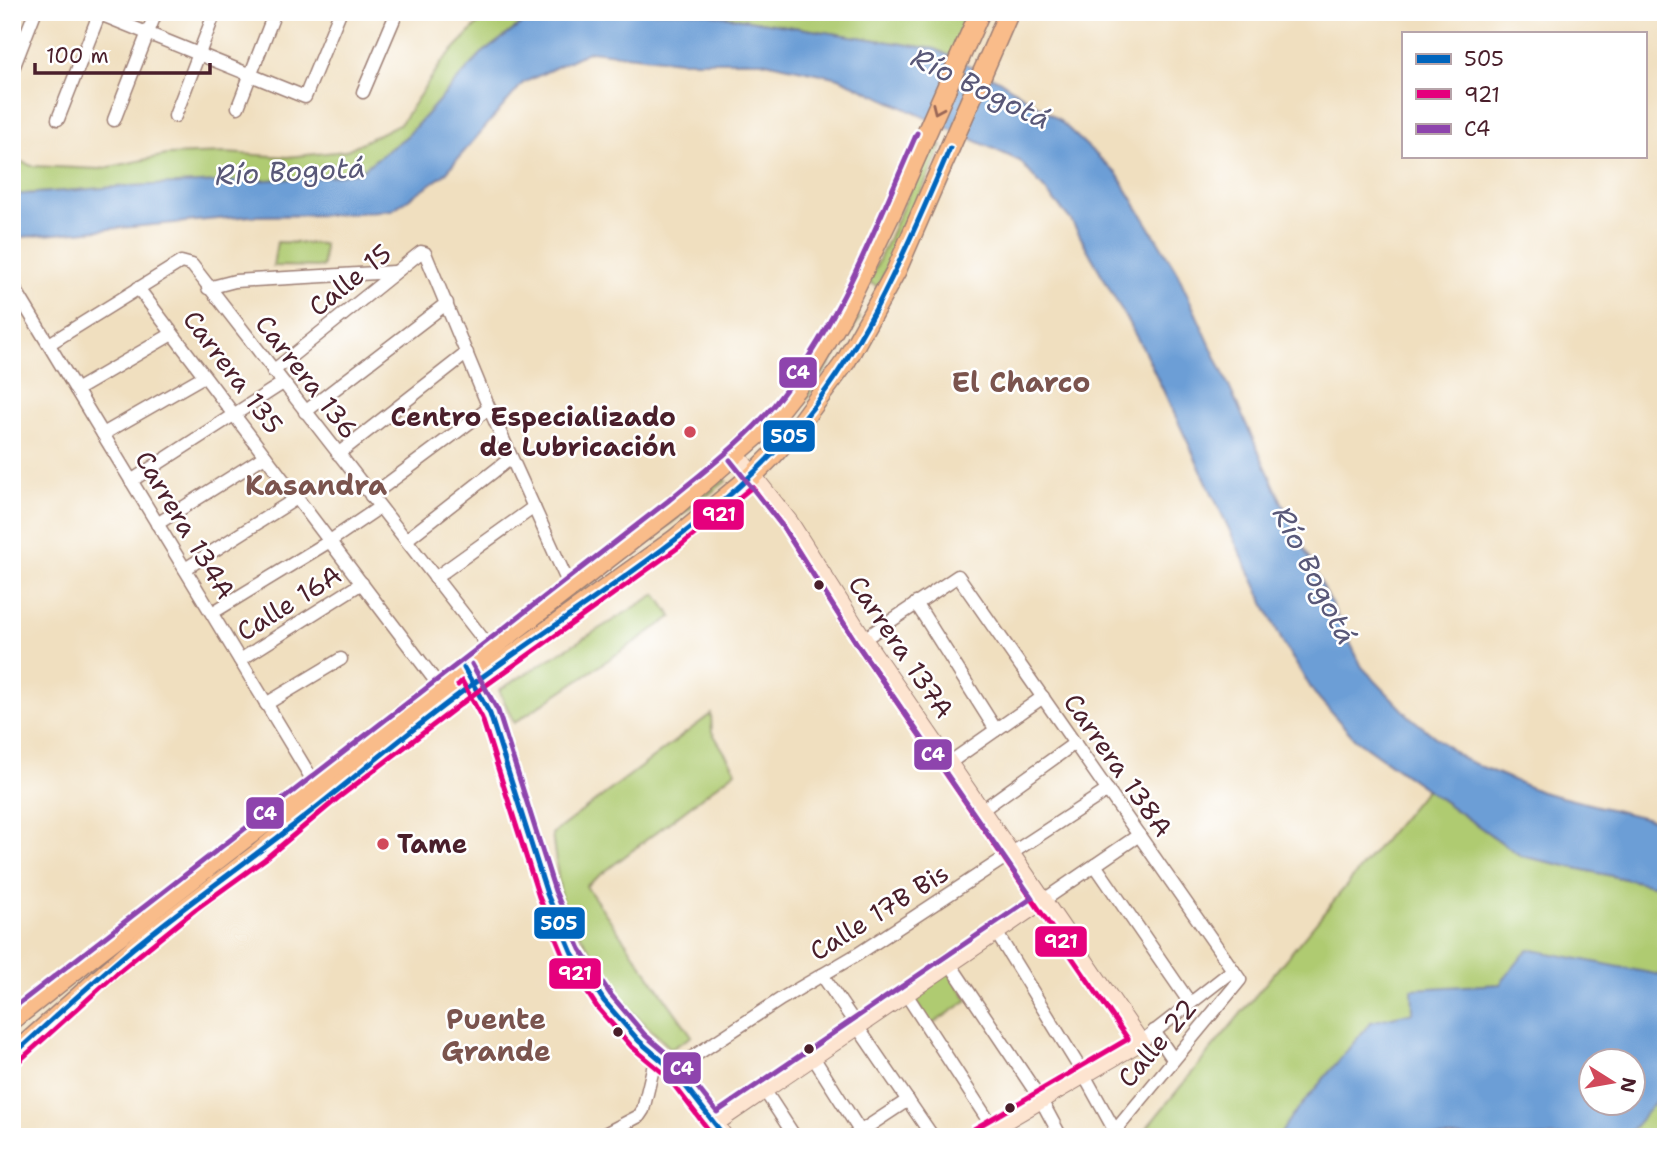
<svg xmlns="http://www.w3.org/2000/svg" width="1678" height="1149" font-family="'Shantell Sans',sans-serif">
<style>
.green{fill:#afcb71;stroke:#7c754e;stroke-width:2;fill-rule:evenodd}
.water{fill:#6c9ed6;stroke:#5b5e80;stroke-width:2;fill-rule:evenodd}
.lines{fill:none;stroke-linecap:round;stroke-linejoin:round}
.street-casing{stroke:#9d7f75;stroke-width:15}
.secondary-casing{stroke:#9d7f75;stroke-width:18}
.primary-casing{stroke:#9d7f75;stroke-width:22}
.street{stroke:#fff;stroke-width:12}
.secondary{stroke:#fde4d0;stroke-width:16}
.primary{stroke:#f9bc8a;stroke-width:19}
.bus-1-casing{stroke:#fff;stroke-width:10}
.bus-2-casing{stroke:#fff;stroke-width:10}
.bus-3-casing{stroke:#fff;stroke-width:10}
.bus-1{stroke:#0065bd;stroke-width:5}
.bus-2{stroke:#e5007d;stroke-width:5}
.bus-3{stroke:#8e44ad;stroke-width:5}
.oneway{stroke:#996656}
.poi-dot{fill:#d1495b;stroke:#fff;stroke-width:2.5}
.bus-dot{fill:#4a1f2b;stroke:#fff;stroke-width:2.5}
.labels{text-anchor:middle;stroke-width:5;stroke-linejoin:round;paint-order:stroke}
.street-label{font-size:26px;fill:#4a1f2b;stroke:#fff}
.poi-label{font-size:26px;font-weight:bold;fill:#4a1f2b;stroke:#fff;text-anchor:end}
.water-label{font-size:28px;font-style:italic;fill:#595878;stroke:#fff}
.neighbourhood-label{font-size:28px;font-weight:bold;fill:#7b544e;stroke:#fff}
.line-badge{stroke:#fff;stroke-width:2.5}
.badge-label{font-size:19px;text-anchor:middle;font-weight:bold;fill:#fff}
</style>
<rect width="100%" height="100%" fill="#fff"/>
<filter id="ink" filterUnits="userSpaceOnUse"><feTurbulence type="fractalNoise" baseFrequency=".0143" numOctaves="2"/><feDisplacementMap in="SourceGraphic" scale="14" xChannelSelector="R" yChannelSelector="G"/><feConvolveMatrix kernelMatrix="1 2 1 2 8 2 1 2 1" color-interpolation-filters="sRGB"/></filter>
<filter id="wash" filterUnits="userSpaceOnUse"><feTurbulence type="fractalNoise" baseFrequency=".00686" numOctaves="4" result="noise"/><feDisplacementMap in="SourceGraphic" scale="28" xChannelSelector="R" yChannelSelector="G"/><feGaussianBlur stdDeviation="1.57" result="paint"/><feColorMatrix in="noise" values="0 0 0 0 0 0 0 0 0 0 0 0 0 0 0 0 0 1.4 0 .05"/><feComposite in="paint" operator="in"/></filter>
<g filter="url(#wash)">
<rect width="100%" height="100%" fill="#f0dfbf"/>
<g class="green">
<path d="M 489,12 L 550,12 L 531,17 L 481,54 L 407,136 L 359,172 L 314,178 L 130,186 L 12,195 L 12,158 L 32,166 L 100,169 L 167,155 L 226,153 L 287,157 L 345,151 L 401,123 L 442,62 Z"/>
<path d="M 697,12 L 938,12 L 968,20 L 952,57 L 935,49 Z"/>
<path d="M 932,142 L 942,146 L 878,287 L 869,282 Z"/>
<path d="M 277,242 L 324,244 L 323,267 L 273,266 Z"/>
<path d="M 852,313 L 860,318 L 804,404 L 799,400 L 835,348 Z"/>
<path d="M 720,474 L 726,481 L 525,635 L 521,631 Z"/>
<path d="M 656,594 L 672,617 L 514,723 L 499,690 Z"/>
<path d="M 711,714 L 712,732 L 736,771 L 586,886 L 692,1036 L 671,1049 L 624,1004 L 562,906 L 552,834 Z"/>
<path d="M 1426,789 L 1521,856 L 1666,888 L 1666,1137 L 1139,1137 ZM 1590,1062 L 1632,1062 L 1632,1104 L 1590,1104 Z"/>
<path d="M 948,970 L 968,1000 L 931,1025 L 910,995 Z"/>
</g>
<g class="water">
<path d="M 550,12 L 697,12 L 935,49 L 999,80 L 1058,119 L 1117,174 L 1177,272 L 1283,505 L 1362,667 L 1410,717 L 1463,759 L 1541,792 L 1666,823 L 1666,888 L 1521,856 L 1355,739 L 1314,693 L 1283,643 L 1146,354 L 1071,220 L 1020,161 L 839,78 L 761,61 L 679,61 L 590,51 L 523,83 L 444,175 L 392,210 L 333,215 L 251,216 L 12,238 L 12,195 L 130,186 L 314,178 L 359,172 L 407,136 L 481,54 L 531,17 Z"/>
<path d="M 1528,949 L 1666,976 L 1666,1089 L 1626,1137 L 1279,1137 L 1288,1121 L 1371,1022 L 1413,1012 L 1412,989 L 1500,984 ZM 1590,1062 L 1632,1062 L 1632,1104 L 1590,1104 Z"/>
</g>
</g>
<g filter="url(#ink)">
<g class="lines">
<g class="street-casing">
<g id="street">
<path d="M 95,12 L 305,97 L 340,12"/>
<path d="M 12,71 L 35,12"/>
<path d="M 363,92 L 397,12"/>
<path d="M 238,107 L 275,12"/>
<path d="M 175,116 L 215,12"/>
<path d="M 58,119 L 100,12"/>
<path d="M 114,120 L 156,12"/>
<path d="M 138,288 L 440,687"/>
<path d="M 208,288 L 235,281 L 394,272"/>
<path d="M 15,289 L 315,784"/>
<path d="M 49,344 L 181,262 L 192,265 L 490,648"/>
<path d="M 273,371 L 421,252 L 425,253 L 489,408 L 570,587"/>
<path d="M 76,390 L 172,334"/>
<path d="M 305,412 L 447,303"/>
<path d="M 103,434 L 204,376"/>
<path d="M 338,454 L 467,353"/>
<path d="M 131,481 L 283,383"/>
<path d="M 371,496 L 489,408"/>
<path d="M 157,524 L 265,456"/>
<path d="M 406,540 L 511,458"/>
<path d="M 185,569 L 297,498"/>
<path d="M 435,578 L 534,507"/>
<path d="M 916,603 L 996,730"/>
<path d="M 212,613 L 330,541 L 380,507"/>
<path d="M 864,639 L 958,576 L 1240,980 L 1110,1137"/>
<path d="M 240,660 L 362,583"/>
<path d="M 266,704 L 341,659"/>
<path d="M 949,763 L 1043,697"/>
<path d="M 982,810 L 1075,743"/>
<path d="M 1095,865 L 1190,1003"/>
<path d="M 1044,900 L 1139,835"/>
<path d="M 996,932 L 1084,1075 L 1115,1131"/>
<path d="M 950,964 L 1041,1100 L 1061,1137"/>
<path d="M 822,975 L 933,1137"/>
<path d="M 906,994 L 999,1137"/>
<path d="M 1154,1031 L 1173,1059"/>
<path d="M 1141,1042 L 1233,970"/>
<path d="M 813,1057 L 860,1131"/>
<path d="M 673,1070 L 781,999 L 858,954 L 1108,790"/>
<path d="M 765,1091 L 795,1137"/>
<path d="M 599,1137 L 639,1116 L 643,1110 L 656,1056"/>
<path d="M 852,1137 L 908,1100"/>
</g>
</g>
<g class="secondary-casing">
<g id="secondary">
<path d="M 737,455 L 790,522 L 864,639 L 1141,1042 L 978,1137"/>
<path d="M 467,673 C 520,758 526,864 572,953 C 589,985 613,1016 639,1042 C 649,1052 662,1060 672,1069 C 693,1089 708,1114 725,1137"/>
<path d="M 715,1124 L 1044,900"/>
</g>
</g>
<g class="primary-casing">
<g id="primary">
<path d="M 12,1020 L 95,954 L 673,508 L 763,430 L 809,372 L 839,321 L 893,209 L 980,12"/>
<path d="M 12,1056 L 143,940 L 260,852 L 333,791 L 473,684 L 674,540 L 753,475 L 773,455 L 795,430 L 846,361 L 896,271 L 1009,12"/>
</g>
</g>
<use href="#street" class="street"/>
<use href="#secondary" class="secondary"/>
<use href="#primary" class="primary"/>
<g class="bus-1-casing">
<g id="bus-1">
<path d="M 464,668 L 490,714 L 547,894 L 572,953 L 604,1001 L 639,1041 L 673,1070 L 725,1137"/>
<path d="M 12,1056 C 55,1017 97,977 142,941 C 190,902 241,866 290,828 C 352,780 411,729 474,683 C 582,603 702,535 792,433 C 865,350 907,247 950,148"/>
</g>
</g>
<g class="bus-2-casing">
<g id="bus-2">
<path d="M 458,685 L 462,681 L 482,718 L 539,897 L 564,957 L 597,1007 L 632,1047 L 667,1076 L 714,1137"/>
<path d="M 18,1062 L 117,973 L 196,909 L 265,859 L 338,798 L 478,691 L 679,547 L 752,487 L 783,527 L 857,644 L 1128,1039 L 974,1129"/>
</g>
</g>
<g class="bus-3-casing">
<g id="bus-3">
<path d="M 472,664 L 498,711 L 555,891 L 580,949 L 611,995 L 645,1035 L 679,1064 L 717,1112 L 1032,898 L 857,644 L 783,527 L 730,460"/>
<path d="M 12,1009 L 668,501 C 704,471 743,442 774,405 C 839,325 876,226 917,133"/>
</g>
</g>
<use href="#bus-1" class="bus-1"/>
<use href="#bus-2" class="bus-2"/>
<use href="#bus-3" class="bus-3"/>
</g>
<defs><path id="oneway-chevron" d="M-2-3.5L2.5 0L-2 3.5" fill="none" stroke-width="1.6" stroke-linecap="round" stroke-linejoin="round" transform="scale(1.75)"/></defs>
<use class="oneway" href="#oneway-chevron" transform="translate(937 109) rotate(114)"/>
</g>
<g class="poi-dot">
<circle cx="690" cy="432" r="7"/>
<circle cx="383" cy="844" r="7"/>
</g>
<g class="bus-dot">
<circle cx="819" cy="585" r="6"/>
<circle cx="618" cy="1032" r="6"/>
<circle cx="809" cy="1049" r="6"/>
<circle cx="1010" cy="1108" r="6"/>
</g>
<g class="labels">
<g class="street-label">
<text transform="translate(350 280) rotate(-39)" y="9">Calle 15</text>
<text transform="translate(233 372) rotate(53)" y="9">Carrera 135</text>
<text transform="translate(307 377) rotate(52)" y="9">Carrera 136</text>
<text transform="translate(185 525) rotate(59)" y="9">Carrera 134A</text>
<text transform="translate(289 603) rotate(-32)" y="9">Calle 16A</text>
<text transform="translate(901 647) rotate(56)" y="9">Carrera 137A</text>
<text transform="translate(1118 765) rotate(55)" y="9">Carrera 138A</text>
<text transform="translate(879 912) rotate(-32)" y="9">Calle 17B Bis</text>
<text transform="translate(1157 1043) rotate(-50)" y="9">Calle 22</text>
</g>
<g class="poi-label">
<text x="676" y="426">Centro Especializado<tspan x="676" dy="30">de Lubricación</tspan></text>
<text x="397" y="853" text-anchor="start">Tame</text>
</g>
<g class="water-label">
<text transform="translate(981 88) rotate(26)" y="10">Río Bogotá</text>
<text transform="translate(290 171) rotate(-3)" y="10">Río Bogotá</text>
<text transform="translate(1315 575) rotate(63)" y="10">Río Bogotá</text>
</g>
<g class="neighbourhood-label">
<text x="1021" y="392">El Charco</text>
<text x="316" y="495">Kasandra</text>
<text x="496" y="1029">Puente<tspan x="496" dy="32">Grande</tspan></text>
</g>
</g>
<g class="line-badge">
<rect x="778" y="356" width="40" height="33" rx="7" fill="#8e44ad"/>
<rect x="762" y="419" width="54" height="34" rx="7" fill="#0065bd"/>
<rect x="692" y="498" width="53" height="33" rx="7" fill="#e5007d"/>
<rect x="913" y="738" width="40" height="33" rx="7" fill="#8e44ad"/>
<rect x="245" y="796" width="40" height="34" rx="7" fill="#8e44ad"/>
<rect x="533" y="906" width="53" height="34" rx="7" fill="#0065bd"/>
<rect x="1034" y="925" width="54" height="33" rx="7" fill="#e5007d"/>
<rect x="548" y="957" width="54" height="33" rx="7" fill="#e5007d"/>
<rect x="662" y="1051" width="40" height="34" rx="7" fill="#8e44ad"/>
</g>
<g class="badge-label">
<text x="798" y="379">C4</text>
<text x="789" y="443">505</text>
<text x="719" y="521">921</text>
<text x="933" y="761">C4</text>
<text x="265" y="820">C4</text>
<text x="559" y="930">505</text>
<text x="1061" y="948">921</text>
<text x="575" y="980">921</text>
<text x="682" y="1075">C4</text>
</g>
<rect width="1678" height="1149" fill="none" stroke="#fff" stroke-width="42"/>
<rect x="1402" y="32" width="245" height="126" fill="#ffffff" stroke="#b7a5aa" stroke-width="2"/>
<rect x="1416" y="54" width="35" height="10" fill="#0065bd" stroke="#b7a5aa" stroke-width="2"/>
<text x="1464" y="66" font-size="21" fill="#4a1f2b">505</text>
<rect x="1416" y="89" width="35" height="10" fill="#e5007d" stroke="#b7a5aa" stroke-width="2"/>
<text x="1464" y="102" font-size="21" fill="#4a1f2b">921</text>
<rect x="1416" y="124" width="35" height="10" fill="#8e44ad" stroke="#b7a5aa" stroke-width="2"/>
<text x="1464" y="136" font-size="21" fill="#4a1f2b">C4</text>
<g transform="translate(1612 1082) rotate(101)"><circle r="33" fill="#ffffff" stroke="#b7a5aa" stroke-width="2"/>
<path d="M0-5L12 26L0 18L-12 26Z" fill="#d1495b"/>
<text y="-10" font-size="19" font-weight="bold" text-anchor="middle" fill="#4a1f2b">N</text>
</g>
<path d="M35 63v10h175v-10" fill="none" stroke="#4a1f2b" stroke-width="3.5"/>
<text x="46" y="63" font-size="21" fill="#4a1f2b" stroke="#ffffff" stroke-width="5" paint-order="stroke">100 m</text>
</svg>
